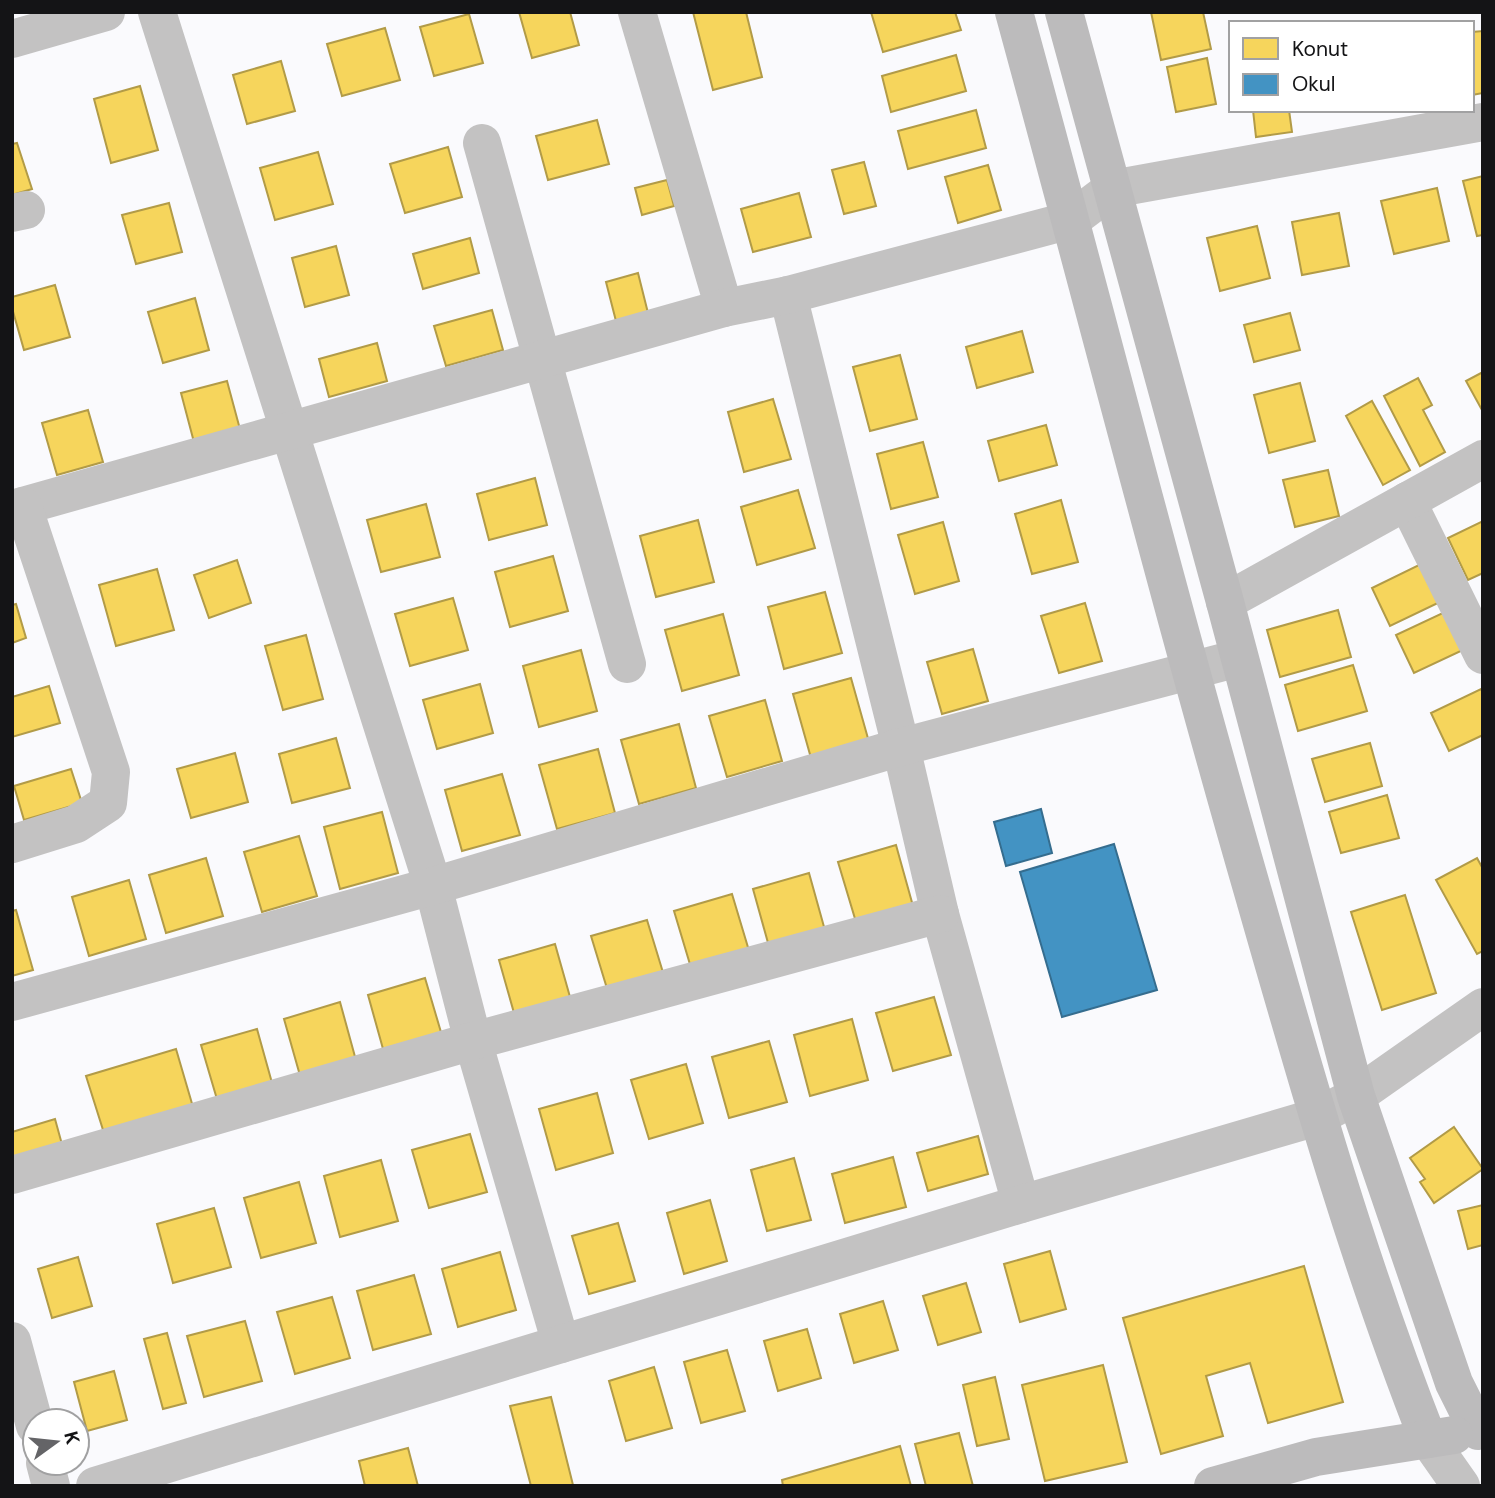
<svg xmlns="http://www.w3.org/2000/svg" width="1495" height="1498" font-family="'DM Sans',sans-serif">
<style>
.homes{fill:#f6d55c;stroke:#b29b47;stroke-width:2}
.schools{fill:#4393c3;stroke:#356d8f;stroke-width:2}
.lines{fill:none;stroke-linecap:round;stroke-linejoin:round}
.minor{stroke:#c3c2c2;stroke-width:38}
.major{stroke:#bcbbbc;stroke-width:38}
</style>
<rect width="100%" height="100%" fill="#fafafd"/>
<g class="homes">
<path d="M 519,12 L 570,12 L 579,45 L 532,58 Z"/>
<path d="M 693,12 L 746,12 L 762,77 L 713,90 Z"/>
<path d="M 871,12 L 955,12 L 961,30 L 883,52 Z"/>
<path d="M 1151,12 L 1203,12 L 1211,49 L 1161,60 Z"/>
<path d="M 469,14 L 483,63 L 434,76 L 420,27 Z"/>
<path d="M 385,28 L 400,80 L 342,96 L 327,44 Z"/>
<path d="M 1483,31 L 1483,93 L 1472,95 L 1472,32 Z"/>
<path d="M 956,55 L 966,91 L 891,112 L 882,76 Z"/>
<path d="M 1207,58 L 1216,104 L 1176,112 L 1167,67 Z"/>
<path d="M 281,61 L 295,111 L 247,124 L 233,75 Z"/>
<path d="M 140,86 L 158,150 L 111,163 L 94,99 Z"/>
<path d="M 976,110 L 986,148 L 908,169 L 898,131 Z"/>
<path d="M 1253,110 L 1289,110 L 1292,132 L 1256,137 Z"/>
<path d="M 597,120 L 609,164 L 548,180 L 536,136 Z"/>
<path d="M 17,143 L 32,189 L 12,195 L 12,144 Z"/>
<path d="M 448,147 L 462,197 L 405,213 L 390,164 Z"/>
<path d="M 318,152 L 333,204 L 275,220 L 260,168 Z"/>
<path d="M 864,162 L 876,206 L 844,214 L 832,170 Z"/>
<path d="M 988,165 L 1001,210 L 958,223 L 945,177 Z"/>
<path d="M 1483,176 L 1483,235 L 1477,236 L 1463,181 Z"/>
<path d="M 667,180 L 674,206 L 642,215 L 635,188 Z"/>
<path d="M 1437,188 L 1449,241 L 1394,254 L 1381,201 Z"/>
<path d="M 799,193 L 811,237 L 753,252 L 741,209 Z"/>
<path d="M 169,203 L 182,252 L 136,264 L 122,215 Z"/>
<path d="M 1339,213 L 1349,266 L 1302,275 L 1292,222 Z"/>
<path d="M 1257,226 L 1270,278 L 1220,291 L 1207,238 Z"/>
<path d="M 470,238 L 479,273 L 423,289 L 413,254 Z"/>
<path d="M 336,246 L 349,295 L 305,307 L 292,258 Z"/>
<path d="M 638,273 L 649,317 L 617,325 L 606,282 Z"/>
<path d="M 55,285 L 70,337 L 24,350 L 12,308 L 12,297 Z"/>
<path d="M 195,298 L 209,350 L 163,363 L 148,312 Z"/>
<path d="M 492,310 L 503,350 L 446,366 L 434,326 Z"/>
<path d="M 1290,313 L 1300,350 L 1254,362 L 1244,325 Z"/>
<path d="M 1022,331 L 1033,372 L 977,388 L 966,347 Z"/>
<path d="M 377,343 L 387,381 L 329,397 L 319,359 Z"/>
<path d="M 900,355 L 917,419 L 870,431 L 853,367 Z"/>
<path d="M 1483,372 L 1483,410 L 1482,410 L 1466,381 Z"/>
<path d="M 1418,378 L 1432,405 L 1423,410 L 1445,452 L 1420,466 L 1384,396 Z"/>
<path d="M 227,381 L 241,433 L 195,446 L 181,393 Z"/>
<path d="M 1300,383 L 1315,441 L 1269,453 L 1254,395 Z"/>
<path d="M 773,399 L 791,459 L 744,472 L 728,412 Z"/>
<path d="M 1372,401 L 1410,470 L 1383,485 L 1346,416 Z"/>
<path d="M 88,410 L 103,462 L 57,475 L 42,423 Z"/>
<path d="M 1046,425 L 1057,465 L 999,481 L 988,441 Z"/>
<path d="M 923,442 L 938,497 L 891,509 L 877,454 Z"/>
<path d="M 1328,470 L 1339,516 L 1295,527 L 1283,480 Z"/>
<path d="M 535,478 L 547,525 L 489,540 L 477,494 Z"/>
<path d="M 798,490 L 815,548 L 757,565 L 741,507 Z"/>
<path d="M 1061,500 L 1078,562 L 1032,574 L 1015,514 Z"/>
<path d="M 426,504 L 440,557 L 381,572 L 367,520 Z"/>
<path d="M 698,520 L 714,582 L 656,597 L 640,536 Z"/>
<path d="M 1483,521 L 1483,573 L 1468,580 L 1448,538 Z"/>
<path d="M 943,522 L 959,581 L 915,594 L 898,535 Z"/>
<path d="M 553,556 L 568,611 L 510,627 L 495,572 Z"/>
<path d="M 237,560 L 251,603 L 209,618 L 194,575 Z"/>
<path d="M 1423,563 L 1442,601 L 1390,626 L 1372,588 Z"/>
<path d="M 157,569 L 174,630 L 116,646 L 99,585 Z"/>
<path d="M 825,592 L 842,653 L 784,669 L 768,607 Z"/>
<path d="M 453,598 L 468,650 L 410,666 L 395,614 Z"/>
<path d="M 1085,603 L 1102,661 L 1059,673 L 1041,616 Z"/>
<path d="M 16,604 L 26,638 L 12,643 L 12,605 Z"/>
<path d="M 1338,610 L 1351,657 L 1280,677 L 1267,630 Z"/>
<path d="M 1447,611 L 1465,649 L 1414,673 L 1396,635 Z"/>
<path d="M 723,614 L 739,675 L 682,691 L 665,630 Z"/>
<path d="M 306,635 L 323,699 L 283,710 L 265,646 Z"/>
<path d="M 973,649 L 988,701 L 942,714 L 927,662 Z"/>
<path d="M 581,650 L 597,711 L 539,727 L 523,666 Z"/>
<path d="M 1353,665 L 1367,711 L 1298,731 L 1285,685 Z"/>
<path d="M 851,678 L 869,742 L 811,758 L 793,694 Z"/>
<path d="M 480,684 L 493,733 L 437,749 L 423,700 Z"/>
<path d="M 49,686 L 60,723 L 12,737 L 12,697 Z"/>
<path d="M 1481,689 L 1483,693 L 1483,735 L 1449,751 L 1431,713 Z"/>
<path d="M 765,700 L 782,761 L 727,777 L 709,716 Z"/>
<path d="M 679,724 L 696,788 L 639,804 L 621,740 Z"/>
<path d="M 336,738 L 350,788 L 292,803 L 279,754 Z"/>
<path d="M 1370,743 L 1382,786 L 1325,802 L 1312,759 Z"/>
<path d="M 598,749 L 615,813 L 557,829 L 539,765 Z"/>
<path d="M 235,753 L 248,802 L 191,818 L 177,769 Z"/>
<path d="M 71,769 L 82,803 L 24,820 L 14,786 Z"/>
<path d="M 502,774 L 520,835 L 462,851 L 445,790 Z"/>
<path d="M 1387,795 L 1399,838 L 1341,853 L 1329,812 Z"/>
<path d="M 382,812 L 398,873 L 340,889 L 324,827 Z"/>
<path d="M 299,836 L 317,896 L 262,912 L 244,852 Z"/>
<path d="M 896,845 L 913,906 L 856,922 L 838,862 Z"/>
<path d="M 206,858 L 223,916 L 166,933 L 149,875 Z"/>
<path d="M 1477,858 L 1483,869 L 1483,951 L 1477,954 L 1436,880 Z"/>
<path d="M 809,873 L 826,934 L 770,950 L 753,889 Z"/>
<path d="M 129,880 L 146,939 L 89,956 L 72,897 Z"/>
<path d="M 732,894 L 750,954 L 692,971 L 674,911 Z"/>
<path d="M 1405,895 L 1436,993 L 1382,1010 L 1351,912 Z"/>
<path d="M 16,910 L 33,970 L 12,976 L 12,911 Z"/>
<path d="M 647,920 L 665,979 L 609,995 L 591,936 Z"/>
<path d="M 555,944 L 572,1004 L 516,1020 L 499,960 Z"/>
<path d="M 425,978 L 443,1039 L 385,1056 L 368,995 Z"/>
<path d="M 934,997 L 951,1055 L 893,1071 L 876,1013 Z"/>
<path d="M 340,1002 L 357,1064 L 301,1079 L 284,1019 Z"/>
<path d="M 852,1019 L 868,1080 L 810,1096 L 794,1035 Z"/>
<path d="M 257,1029 L 274,1090 L 219,1106 L 201,1045 Z"/>
<path d="M 769,1041 L 787,1102 L 729,1118 L 712,1057 Z"/>
<path d="M 176,1049 L 193,1107 L 104,1133 L 86,1076 Z"/>
<path d="M 686,1064 L 703,1123 L 649,1139 L 631,1080 Z"/>
<path d="M 597,1093 L 613,1153 L 556,1170 L 539,1109 Z"/>
<path d="M 55,1119 L 63,1148 L 12,1163 L 12,1132 Z"/>
<path d="M 1454,1127 L 1483,1169 L 1434,1203 L 1420,1182 L 1425,1179 L 1410,1158 Z"/>
<path d="M 470,1134 L 487,1192 L 429,1208 L 412,1150 Z"/>
<path d="M 978,1136 L 988,1174 L 928,1191 L 917,1153 Z"/>
<path d="M 893,1157 L 906,1207 L 845,1223 L 832,1174 Z"/>
<path d="M 794,1158 L 811,1220 L 767,1231 L 751,1170 Z"/>
<path d="M 381,1160 L 398,1221 L 340,1237 L 324,1176 Z"/>
<path d="M 299,1182 L 316,1243 L 261,1258 L 244,1198 Z"/>
<path d="M 710,1200 L 727,1261 L 684,1274 L 667,1213 Z"/>
<path d="M 1483,1205 L 1483,1245 L 1468,1249 L 1458,1211 Z"/>
<path d="M 214,1208 L 231,1267 L 173,1283 L 157,1224 Z"/>
<path d="M 618,1223 L 635,1281 L 589,1294 L 572,1236 Z"/>
<path d="M 1050,1251 L 1066,1309 L 1020,1322 L 1004,1264 Z"/>
<path d="M 500,1252 L 516,1310 L 458,1327 L 442,1269 Z"/>
<path d="M 78,1257 L 92,1306 L 52,1318 L 38,1269 Z"/>
<path d="M 1304,1266 L 1343,1402 L 1268,1423 L 1250,1363 L 1206,1376 L 1223,1436 L 1161,1454 L 1123,1318 Z"/>
<path d="M 414,1275 L 431,1334 L 373,1350 L 357,1291 Z"/>
<path d="M 966,1283 L 981,1332 L 938,1345 L 923,1296 Z"/>
<path d="M 332,1297 L 350,1358 L 295,1374 L 277,1312 Z"/>
<path d="M 883,1301 L 898,1350 L 854,1363 L 840,1314 Z"/>
<path d="M 245,1321 L 262,1381 L 204,1397 L 187,1336 Z"/>
<path d="M 807,1329 L 821,1378 L 778,1391 L 764,1341 Z"/>
<path d="M 167,1333 L 186,1403 L 163,1409 L 144,1339 Z"/>
<path d="M 727,1350 L 745,1411 L 701,1423 L 684,1362 Z"/>
<path d="M 1103,1365 L 1127,1462 L 1045,1481 L 1022,1385 Z"/>
<path d="M 654,1367 L 672,1428 L 626,1441 L 609,1381 Z"/>
<path d="M 114,1371 L 127,1420 L 87,1431 L 74,1382 Z"/>
<path d="M 995,1377 L 1009,1439 L 977,1446 L 963,1385 Z"/>
<path d="M 551,1397 L 573,1485 L 531,1486 L 510,1406 Z"/>
<path d="M 959,1433 L 973,1486 L 926,1486 L 915,1444 Z"/>
<path d="M 900,1446 L 911,1486 L 783,1486 L 782,1480 Z"/>
<path d="M 408,1448 L 418,1486 L 365,1486 L 359,1461 Z"/>
</g>
<g class="schools">
<path d="M 1041,809 L 1052,853 L 1006,866 L 994,822 Z"/>
<path d="M 1114,844 L 1157,990 L 1062,1017 L 1020,872 Z"/>
</g>
<g class="lines">
<g class="minor">
<path d="M 157,12 L 433,886 L 473,1041 L 561,1344"/>
<path d="M 637,12 L 724,308"/>
<path d="M 12,39 L 106,12"/>
<path d="M 482,143 L 627,664"/>
<path d="M 12,213 L 26,210"/>
<path d="M 788,295 L 901,747 L 940,914 L 1021,1204"/>
<path d="M 1407,501 L 1483,655"/>
<path d="M 12,509 L 724,308 L 788,295 L 1071,220 L 1112,189 L 1483,122"/>
<path d="M 1225,602 L 1483,459"/>
<path d="M 12,844 L 76,824 L 108,803 L 111,772 L 23,506"/>
<path d="M 12,1002 L 433,886 L 901,747 L 1239,658"/>
<path d="M 12,1175 L 473,1041 L 940,914"/>
<path d="M 12,1341 L 35,1426"/>
<path d="M 1428,1439 L 1461,1486"/>
<path d="M 45,1463 L 51,1486"/>
<path d="M 95,1486 L 1021,1204 L 1317,1117 L 1356,1096 L 1483,1007"/>
</g>
<g class="major">
<path d="M 1014,12 C 1095,308 1170,605 1255,899 C 1307,1081 1359,1264 1428,1439"/>
<path d="M 1064,12 L 1225,602 L 1356,1096 L 1454,1383 L 1478,1431"/>
<path d="M 1213,1486 L 1316,1457 L 1454,1435"/>
</g>
</g>
<rect width="1495" height="1498" fill="none" stroke="#141416" stroke-width="28"/>
<rect x="1229" y="21" width="245" height="91" fill="#ffffff" stroke="#a1a1a2" stroke-width="2"/>
<rect x="1243" y="38" width="35" height="21" fill="#f6d55c" stroke="#a1a1a2" stroke-width="2"/>
<text x="1292" y="56" font-size="21" fill="#141416">Konut</text>
<rect x="1243" y="74" width="35" height="21" fill="#4393c3" stroke="#a1a1a2" stroke-width="2"/>
<text x="1292" y="91" font-size="21" fill="#141416">Okul</text>
<g transform="translate(56 1442) rotate(75)"><circle r="33" fill="#ffffff" stroke="#a1a1a2" stroke-width="2"/>
<path d="M0-5L12 26L0 18L-12 26Z" fill="#646467"/>
<text y="-10" font-size="19" font-weight="bold" text-anchor="middle" fill="#141416">K</text>
</g>
</svg>
